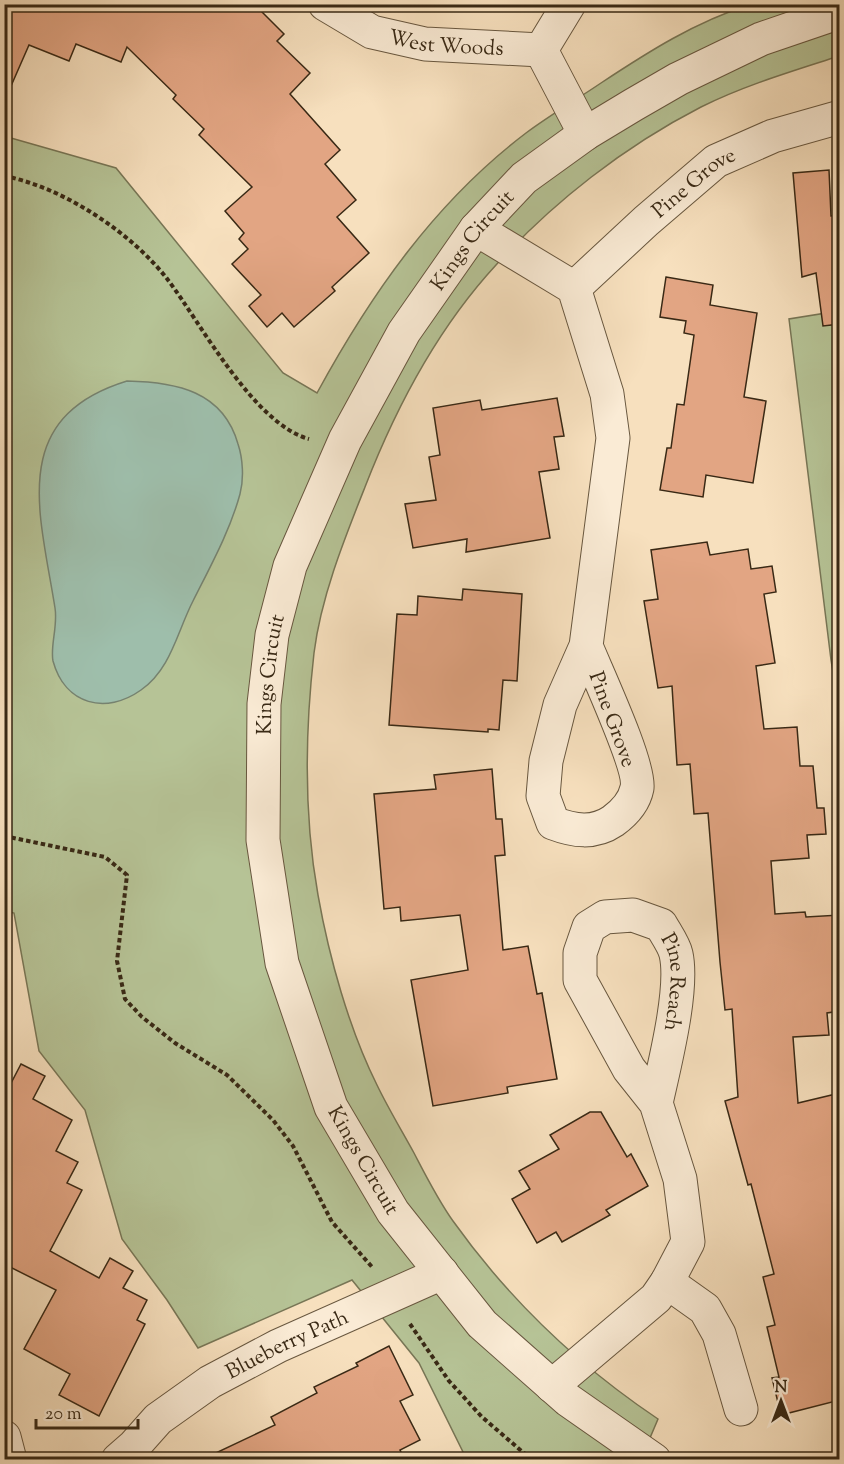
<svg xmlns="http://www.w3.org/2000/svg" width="844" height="1464" font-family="'Sorts Mill Goudy',serif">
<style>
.green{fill:#b6c396;stroke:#787656;stroke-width:1.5}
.water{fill:#9ebeab;stroke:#76826f;stroke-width:1.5}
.building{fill:#e2a583;stroke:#392915;stroke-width:1.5}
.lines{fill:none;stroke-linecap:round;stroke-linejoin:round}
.minor-casing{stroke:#68573f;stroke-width:35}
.path{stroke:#392915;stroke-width:4;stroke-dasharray:4.5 3;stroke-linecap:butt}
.minor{stroke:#faebd5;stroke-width:33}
.labels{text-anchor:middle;stroke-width:4.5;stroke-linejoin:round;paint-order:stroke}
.street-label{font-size:21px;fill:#392915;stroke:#faebd5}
</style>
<rect width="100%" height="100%" fill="#f7e0be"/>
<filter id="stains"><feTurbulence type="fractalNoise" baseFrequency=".00333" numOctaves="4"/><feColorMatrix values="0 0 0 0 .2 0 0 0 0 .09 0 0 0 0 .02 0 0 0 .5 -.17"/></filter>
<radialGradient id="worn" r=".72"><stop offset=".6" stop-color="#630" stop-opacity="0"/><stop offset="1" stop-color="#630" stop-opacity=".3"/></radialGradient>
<g class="green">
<path d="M 749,5 L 839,5 L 839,56 C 793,71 745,85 701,107 C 625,146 553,202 496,265 C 437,329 396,407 365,487 C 344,540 321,597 314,653 C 305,732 304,817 318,895 C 329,957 349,1029 377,1085 C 388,1108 402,1131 414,1153 C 426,1176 438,1200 453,1221 C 508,1298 579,1366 658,1419 L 641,1459 L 458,1459 L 463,1452 L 419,1363 L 352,1280 L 198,1348 L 167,1300 L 122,1239 L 85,1110 L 39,1051 L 14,913 L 5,911 L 4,136 L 116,168 L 283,373 L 317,393 C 371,294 435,202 526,133 C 550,115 576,100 601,83 C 648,52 695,22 749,5 Z"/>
<path d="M 839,311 L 839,709 L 831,660 L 789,319 Z"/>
</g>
<path class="water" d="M 127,381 C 176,382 223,391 238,444 C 243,459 244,479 240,494 C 230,531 210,567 193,601 C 177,632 171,669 141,690 C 106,715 65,705 53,661 C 50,646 58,626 55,608 C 40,513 7,418 127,381 Z"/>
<g class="building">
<path d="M 4,4 L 254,4 L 284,34 L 277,41 L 310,73 L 290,94 L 340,150 L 325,164 L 356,200 L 337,217 L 369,253 L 332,287 L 335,291 L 294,327 L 282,313 L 267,327 L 249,306 L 261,295 L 232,264 L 248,249 L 239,239 L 244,233 L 225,211 L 252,187 L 199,135 L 204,129 L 173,99 L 176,95 L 127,47 L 121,62 L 76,44 L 69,61 L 29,45 L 4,102 Z"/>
<path d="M 829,170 L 831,216 L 840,215 L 840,324 L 823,326 L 816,273 L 802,277 L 793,173 Z"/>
<path d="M 666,277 L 713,285 L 710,305 L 757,313 L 744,397 L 766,401 L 753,483 L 706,475 L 703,497 L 660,490 L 667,448 L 671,448 L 677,404 L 684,405 L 694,335 L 684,333 L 686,321 L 660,317 Z"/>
<path d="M 557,398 L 564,436 L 554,437 L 559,469 L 539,472 L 550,538 L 466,552 L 467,539 L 413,548 L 405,504 L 436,500 L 429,457 L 440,455 L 433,408 L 480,400 L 482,410 Z"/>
<path d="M 707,542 L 710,555 L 748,549 L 751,569 L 772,566 L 776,592 L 764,594 L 775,663 L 756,666 L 764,729 L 797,727 L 800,766 L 813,766 L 817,808 L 824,808 L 826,834 L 807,835 L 809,858 L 771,861 L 775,914 L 805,912 L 806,917 L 840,915 L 840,1011 L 827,1013 L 829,1035 L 793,1037 L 798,1103 L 840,1093 L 840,1400 L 781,1415 L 772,1378 L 779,1377 L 767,1327 L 775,1325 L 763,1277 L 774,1274 L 751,1184 L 748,1185 L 725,1101 L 738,1097 L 732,1009 L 725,1010 L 720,962 L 708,813 L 694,814 L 690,764 L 677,765 L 672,686 L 658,688 L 644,601 L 658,599 L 651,550 Z"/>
<path d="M 463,589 L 522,594 L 517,681 L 503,680 L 499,730 L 488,729 L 488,732 L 389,725 L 397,614 L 417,615 L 418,596 L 462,600 Z"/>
<path d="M 492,769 L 496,819 L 502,819 L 505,855 L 495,856 L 503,950 L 528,946 L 537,994 L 542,993 L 557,1079 L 507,1087 L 508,1093 L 433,1106 L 411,980 L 468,970 L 460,915 L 401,921 L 400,907 L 384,909 L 374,794 L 436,789 L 434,775 Z"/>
<path d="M 21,1064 L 45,1076 L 33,1099 L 72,1120 L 56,1151 L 78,1162 L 67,1183 L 82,1190 L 50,1251 L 99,1278 L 110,1258 L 133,1271 L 123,1288 L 147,1300 L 137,1320 L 145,1324 L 99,1416 L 59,1395 L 70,1374 L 24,1349 L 56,1290 L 4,1264 L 4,1085 L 9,1087 Z"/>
<path d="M 590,1112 L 601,1112 L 627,1157 L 631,1154 L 648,1186 L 606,1210 L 610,1215 L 562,1242 L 556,1232 L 537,1243 L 512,1199 L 530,1189 L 519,1171 L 559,1149 L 550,1135 Z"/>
<path d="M 389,1346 L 413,1395 L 400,1401 L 420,1440 L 400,1450 L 405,1460 L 201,1460 L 275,1425 L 271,1417 L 317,1393 L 314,1387 L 358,1366 L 356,1363 Z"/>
</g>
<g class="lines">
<g class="minor-casing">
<g id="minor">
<path id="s1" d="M 325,4 L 372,32 L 425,44 L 541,50"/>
<path d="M 569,4 L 541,50 L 585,134"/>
<path d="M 476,229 L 574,288 L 607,394 L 613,438 L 586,646 L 560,705 L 546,761 L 543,796 L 553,823 C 574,831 594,834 613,821 C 624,813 634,803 637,788 C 641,767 596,671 586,646"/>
<path id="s2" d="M 574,288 L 646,221 L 716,161 L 773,136 L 840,117"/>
<path d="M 667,1282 L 705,1309 L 719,1334 L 741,1409"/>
<path id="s3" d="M 552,1386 L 656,1298 L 667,1282 L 688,1242 L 680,1179 L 656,1103 L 629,1069 L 580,980 L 580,953 L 589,927 L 605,917 L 633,915 L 661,925 C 666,934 674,945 676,954 C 684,989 664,1067 656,1103"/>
<path d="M 4,1437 L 10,1460"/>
<path id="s4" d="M 118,1460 L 134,1446 L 158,1419 L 210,1382 L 278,1346 L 442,1273"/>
<path id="s5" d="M 654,1460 L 568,1400 L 482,1324 L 393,1212 L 331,1107 L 282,963 L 263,840 L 264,704 L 272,635 L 290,566 L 345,440 L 404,332 L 476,229 L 524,178 L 585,134 L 633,105 L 678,79 L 761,39 L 840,12"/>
</g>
</g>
<g class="path">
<path d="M 4,176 C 63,187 132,233 168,280 C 202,325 254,424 309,439"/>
<path d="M 4,836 L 105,857 L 127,875 L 117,961 L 125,999 L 142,1017 L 175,1043 L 227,1075 L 273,1120 L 293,1146 L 332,1222 L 373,1268"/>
<path d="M 410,1324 L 449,1381 L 482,1417 L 532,1460"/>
</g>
<use href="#minor" class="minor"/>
</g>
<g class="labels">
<g class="street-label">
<text dy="7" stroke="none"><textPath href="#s1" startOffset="130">West Woods</textPath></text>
<text dy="7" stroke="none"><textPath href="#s2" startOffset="160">Pine Grove</textPath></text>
<text dy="7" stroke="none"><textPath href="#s5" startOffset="1413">Kings Circuit</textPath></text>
<text dy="7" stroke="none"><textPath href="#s5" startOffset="927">Kings Circuit</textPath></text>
<text transform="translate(613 719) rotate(70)" y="7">Pine Grove</text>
<text dy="7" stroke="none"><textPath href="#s3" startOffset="681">Pine Reach</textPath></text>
<text transform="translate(364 1160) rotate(60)" y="7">Kings Circuit</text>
<text dy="7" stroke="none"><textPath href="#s4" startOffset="207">Blueberry Path</textPath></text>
</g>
</g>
<rect width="844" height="1464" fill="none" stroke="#f7e0be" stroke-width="24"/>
<rect x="6" y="6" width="832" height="1452" fill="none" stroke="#392915" stroke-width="3"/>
<rect x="12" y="12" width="820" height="1440" fill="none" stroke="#392915" stroke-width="1.5"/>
<g transform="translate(781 1401)" stroke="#faebd5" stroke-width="4.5" paint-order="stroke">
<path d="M0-4.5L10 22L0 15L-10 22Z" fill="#392915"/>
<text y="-9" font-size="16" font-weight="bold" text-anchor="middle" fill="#392915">N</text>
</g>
<path d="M36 1419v9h102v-9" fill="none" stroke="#392915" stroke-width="3"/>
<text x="45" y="1419" font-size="18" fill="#392915" stroke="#faebd5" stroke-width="4.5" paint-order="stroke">20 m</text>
<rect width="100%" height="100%" filter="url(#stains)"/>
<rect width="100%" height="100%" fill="url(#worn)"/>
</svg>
